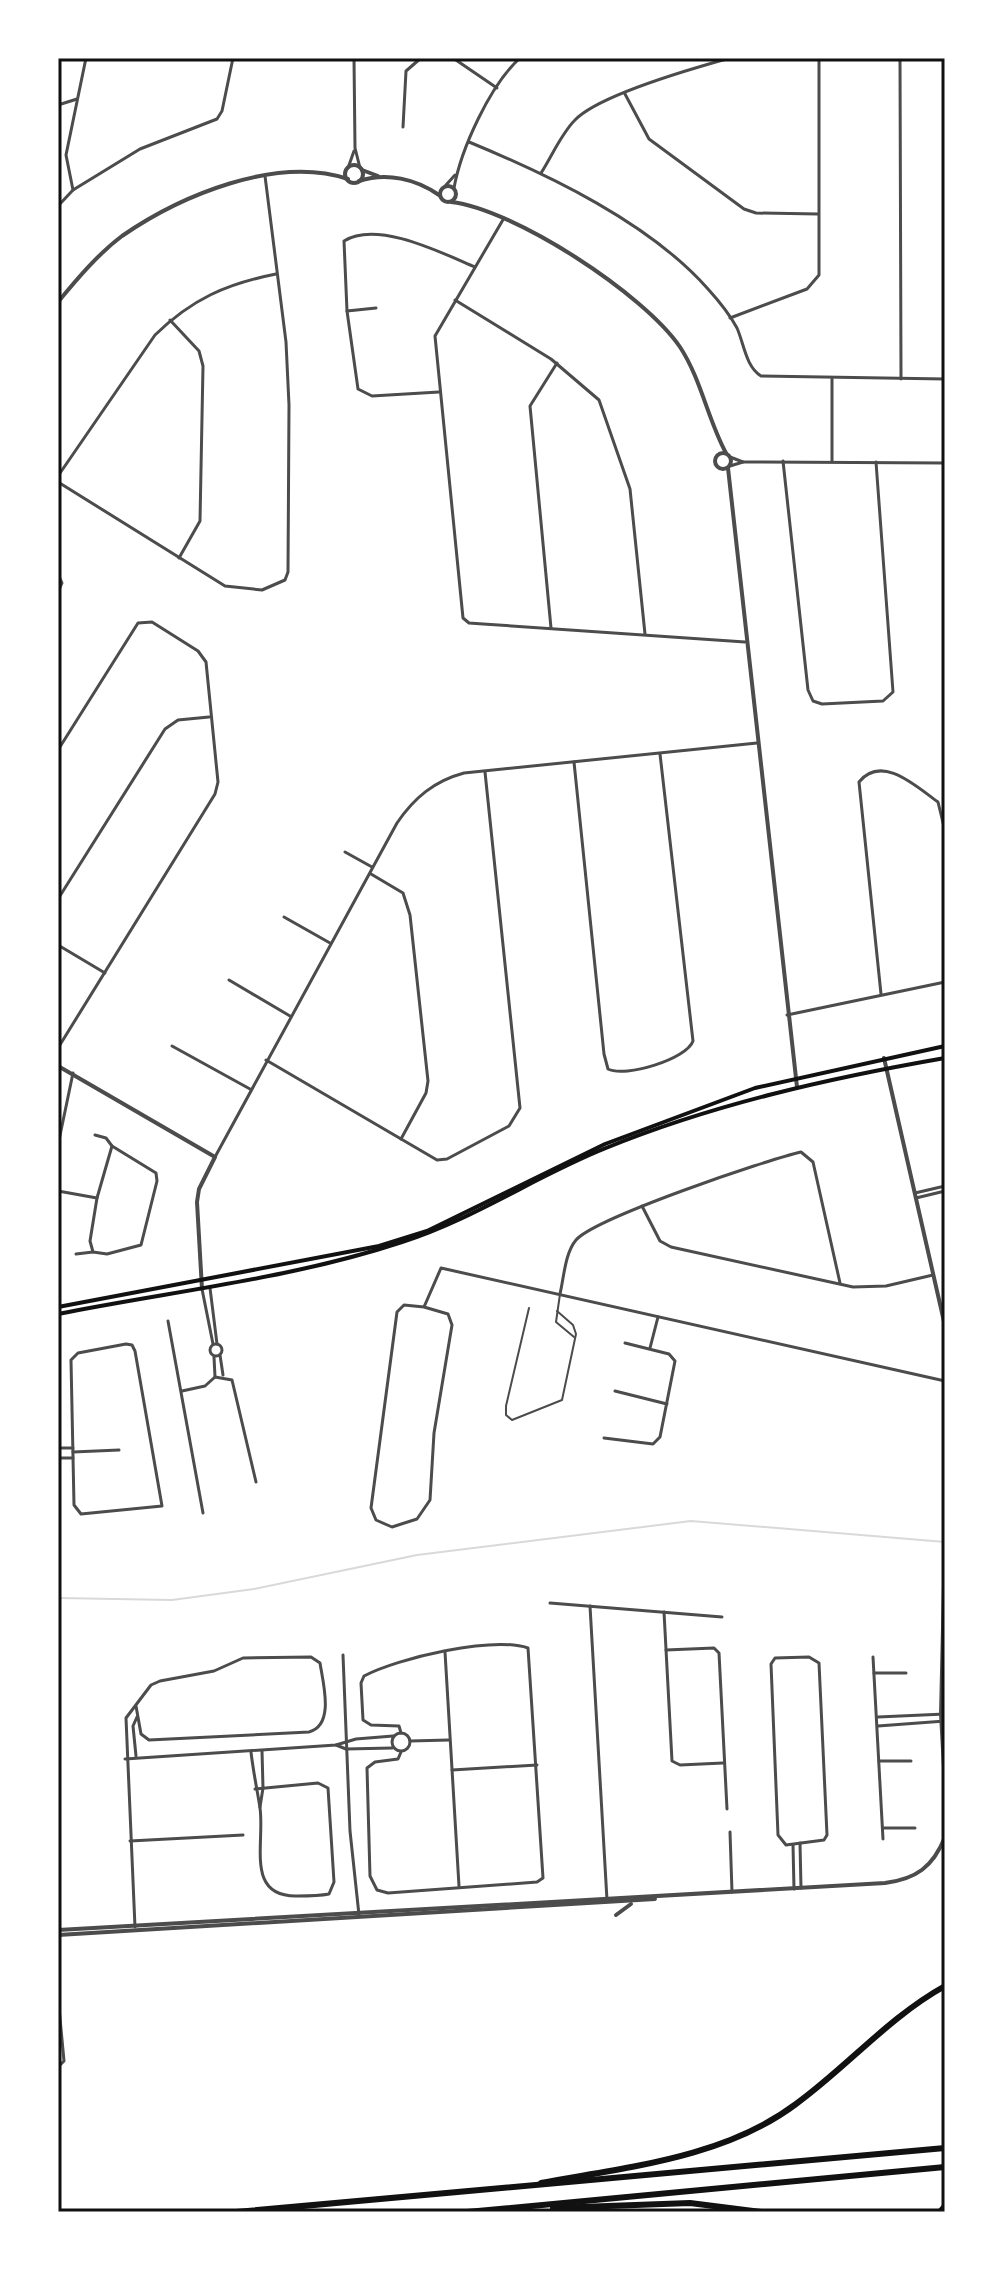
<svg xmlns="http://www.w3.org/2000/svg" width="1003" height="2270" font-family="Manrope,sans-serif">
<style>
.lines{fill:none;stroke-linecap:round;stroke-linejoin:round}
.stream{stroke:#d9d9d9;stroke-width:2}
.service{stroke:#4c4c4c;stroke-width:2}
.minor{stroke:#4c4c4c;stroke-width:3}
.tertiary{stroke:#4c4c4c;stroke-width:4}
.secondary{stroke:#111;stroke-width:4}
.motorway{stroke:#111;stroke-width:6}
.neatline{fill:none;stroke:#111;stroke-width:3}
</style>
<rect width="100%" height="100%" fill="#fff"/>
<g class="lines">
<path class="stream" d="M 58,1598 L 172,1600 L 254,1589 L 417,1555 L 691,1521 L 945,1542"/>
<g class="service">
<path d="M 560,1294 L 556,1322 L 574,1337"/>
<path d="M 529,1308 L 506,1406 L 506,1415 L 512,1420 L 562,1400 L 576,1334 L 573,1325 L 557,1311"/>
</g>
<g class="minor">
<path d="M 354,58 L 355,148 L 360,168"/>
<path d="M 453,58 L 497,88"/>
<path d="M 900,58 L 901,379"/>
<path d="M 159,59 L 159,58"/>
<path d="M 625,94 L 649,139 L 744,209 L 756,213 L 818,214"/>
<path d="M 58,105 L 77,99"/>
<path d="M 403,127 L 406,71 L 421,58"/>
<path d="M 469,142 C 549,175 650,223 708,289 C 718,300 730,315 737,328 C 744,344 746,367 761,376 L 945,379"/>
<path d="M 348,168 L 354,151"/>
<path d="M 541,173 C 552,156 561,134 575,120 C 599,95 694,68 730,58"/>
<path d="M 446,185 L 455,175"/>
<path d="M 454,188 C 461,149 490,85 520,58"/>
<path d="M 73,190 L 66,155 L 86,58"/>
<path d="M 58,206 L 73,190 L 140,149 L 217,119 L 222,111 L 233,58"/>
<path d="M 504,218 L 435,336 L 463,618 L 469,623 L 483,624 L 745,642"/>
<path d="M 455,300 L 551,359 L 599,400 L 630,489 L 645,634"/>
<path d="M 347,311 L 376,308"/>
<path d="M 730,318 L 807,289 L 819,275 L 819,58"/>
<path d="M 170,320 L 199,351 L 203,366 L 200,521 L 179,558"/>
<path d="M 832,379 L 832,461"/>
<path d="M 439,392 L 372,396 L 358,389 L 347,311 L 344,241 C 377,220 442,253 475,267"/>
<path d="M 730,457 L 743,462"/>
<path d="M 783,461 L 808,690 L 813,701 L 822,704 L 883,701 L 893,692 L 876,462"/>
<path d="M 730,466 L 743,462 L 945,463"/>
<path d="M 58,476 L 155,335 C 192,299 226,284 276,274"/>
<path d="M 58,482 L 225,586 L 262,590 L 285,580 L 288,572 L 289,405 L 286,342 L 265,176"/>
<path d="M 58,574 L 62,583 L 58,592"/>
<path d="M 551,628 L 530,406 L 557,363"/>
<path d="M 58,750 L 138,623 L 152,622 L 198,651 L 206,662 L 218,782 L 215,794 L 58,1048"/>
<path d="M 574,762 L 604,1054 L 608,1069 C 625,1078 687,1059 693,1041 L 660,754"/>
<path d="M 345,852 L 372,867"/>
<path d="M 371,874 L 403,893 L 410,915 L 428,1081 L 426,1093 L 401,1139"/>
<path d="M 58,899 L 165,729 L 178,720 L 209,717"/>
<path d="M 284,917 L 330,943"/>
<path d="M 58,945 L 105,973"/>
<path d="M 229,980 L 290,1016"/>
<path d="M 881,994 L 859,782 C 882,753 918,788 938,802 L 945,831"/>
<path d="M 787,1015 L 945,982"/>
<path d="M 172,1046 L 250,1089"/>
<path d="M 266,1060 L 437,1160 L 447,1159 L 509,1126 L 520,1108 L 485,772"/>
<path d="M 95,1135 L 106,1138 L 112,1146 L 156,1173 L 157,1181 L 141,1245 L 107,1254 L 93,1252 L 90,1241 L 97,1198"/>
<path d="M 58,1145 L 73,1073"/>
<path d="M 215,1157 L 397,823 C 414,798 434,781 464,773 L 757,743"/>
<path d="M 58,1191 L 97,1198 L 112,1146"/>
<path d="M 915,1193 L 945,1186"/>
<path d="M 916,1198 L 945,1191"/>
<path d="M 642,1206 L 660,1241 L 671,1247 L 853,1287 L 886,1286 L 933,1275"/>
<path d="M 76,1254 L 93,1252"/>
<path d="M 210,1288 L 217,1344"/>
<path d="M 202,1289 L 213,1344"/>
<path d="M 560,1294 C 564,1277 565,1253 576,1240 C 595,1218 766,1160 801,1152 L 813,1162 L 840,1283"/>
<path d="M 424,1307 L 448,1314 L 452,1325 L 434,1433 L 430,1500 L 417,1519 L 392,1527 L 376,1520 L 371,1508 L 397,1312 L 404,1305 L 424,1307 L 441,1268 L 945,1381"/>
<path d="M 168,1321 L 203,1513"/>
<circle cx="216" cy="1350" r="6"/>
<path d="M 126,1344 L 132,1345 L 135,1351 L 162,1506 L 81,1514 L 74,1505 L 71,1360 L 78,1353 Z"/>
<path d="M 650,1348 L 658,1317"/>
<path d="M 220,1355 L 223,1375"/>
<path d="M 214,1357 L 215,1377"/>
<path d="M 182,1391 L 205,1386 L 215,1377 L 232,1380 L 256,1482"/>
<path d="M 615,1391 L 667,1404"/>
<path d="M 604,1438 L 653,1444 L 660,1437 L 675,1361 L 669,1354 L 625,1343"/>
<path d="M 58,1448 L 73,1448"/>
<path d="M 73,1452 L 119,1450"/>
<path d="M 58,1458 L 73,1458"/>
<path d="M 550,1603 L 722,1617"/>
<path d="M 590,1606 L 607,1900"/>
<path d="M 664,1612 L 672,1761 L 680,1765 L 723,1763"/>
<path d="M 666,1650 L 714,1648 L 719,1653 L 727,1809"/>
<path d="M 445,1652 L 459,1886"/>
<path d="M 343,1655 L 350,1831 L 359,1915"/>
<path d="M 809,1657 L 819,1663 L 827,1835 L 824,1840 L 786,1845 L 778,1835 L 771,1664 L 775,1658 Z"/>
<path d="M 873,1657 L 883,1839"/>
<path d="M 874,1673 L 906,1673"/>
<path d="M 878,1717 L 945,1714"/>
<path d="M 878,1726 L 945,1721"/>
<circle cx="401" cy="1742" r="9"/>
<path d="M 410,1741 L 449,1740"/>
<path d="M 336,1745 L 346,1749 L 392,1748"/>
<path d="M 251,1752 C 253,1770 257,1789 260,1808 C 265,1843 245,1897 297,1896 C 308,1896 319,1896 329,1894 L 334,1882 L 328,1788 L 318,1783 L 255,1789"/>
<path d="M 401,1752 L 398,1759 L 375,1762 L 367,1768 L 370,1876 L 377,1890 L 388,1893 L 537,1882 L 543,1878 L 528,1648 C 492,1636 398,1658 364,1676 L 361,1683 L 363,1720 L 371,1725 L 399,1726 L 401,1733"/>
<path d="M 136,1756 L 133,1726 L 137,1717"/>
<path d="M 125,1759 L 336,1745 L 356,1739 L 393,1736"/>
<path d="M 879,1761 L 911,1761"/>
<path d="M 452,1770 L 537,1765"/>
<path d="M 260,1807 L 263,1788 L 262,1751"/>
<path d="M 883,1828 L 915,1828"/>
<path d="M 730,1832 L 732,1892"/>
<path d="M 130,1841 L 243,1835"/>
<path d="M 800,1843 L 801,1888"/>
<path d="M 793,1845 L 794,1889"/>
<path d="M 135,1927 L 126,1718 L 151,1685 L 160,1681 L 214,1671 L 243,1658 L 311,1657 L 320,1663 C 323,1683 335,1725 309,1732 L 149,1740 L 141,1734 L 136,1706"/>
<path d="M 58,1997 L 64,2061 L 58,2067"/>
</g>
<g class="tertiary">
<circle cx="354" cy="174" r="9"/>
<path d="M 362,170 L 378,176"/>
<path d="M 359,181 C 387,172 416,179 439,195"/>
<circle cx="448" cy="194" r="8"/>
<path d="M 451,202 C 514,209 644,294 680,347 C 701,379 708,420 726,453"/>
<path d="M 58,302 C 77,279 98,254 122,236 C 180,196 276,155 348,179"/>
<circle cx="723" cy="461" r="8"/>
<path d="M 728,468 L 797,1087"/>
<path d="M 884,1058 L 945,1326"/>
<path d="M 58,1066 L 215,1157 L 199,1189 L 197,1202 L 202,1289"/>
<path d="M 945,1542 L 941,1714 L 945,1785"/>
<path d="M 616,1915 L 631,1904"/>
<path d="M 58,1930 L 885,1883 C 916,1879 933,1867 945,1837"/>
<path d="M 58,1935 L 655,1899"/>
</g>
<g class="secondary">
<path d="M 58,1307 L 379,1246 L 427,1231 L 605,1144 L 755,1088 L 945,1046"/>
<path d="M 58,1314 C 173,1291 290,1279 402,1242 C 474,1219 536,1176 606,1148 C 714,1104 830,1078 945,1058"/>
</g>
<g class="motorway">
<path d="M 541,2183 C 627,2167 724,2158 796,2104 C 847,2067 889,2017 945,1986"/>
<path d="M 553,2208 L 690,2203 L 761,2212"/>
<path d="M 236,2212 L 945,2148"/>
<path d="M 467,2212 L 945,2167"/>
<path d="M 940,2212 L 945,2206"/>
</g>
</g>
<rect width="1003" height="2270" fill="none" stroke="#ffffff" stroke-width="120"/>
<rect x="60" y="60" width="883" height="2150" class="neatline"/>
</svg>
